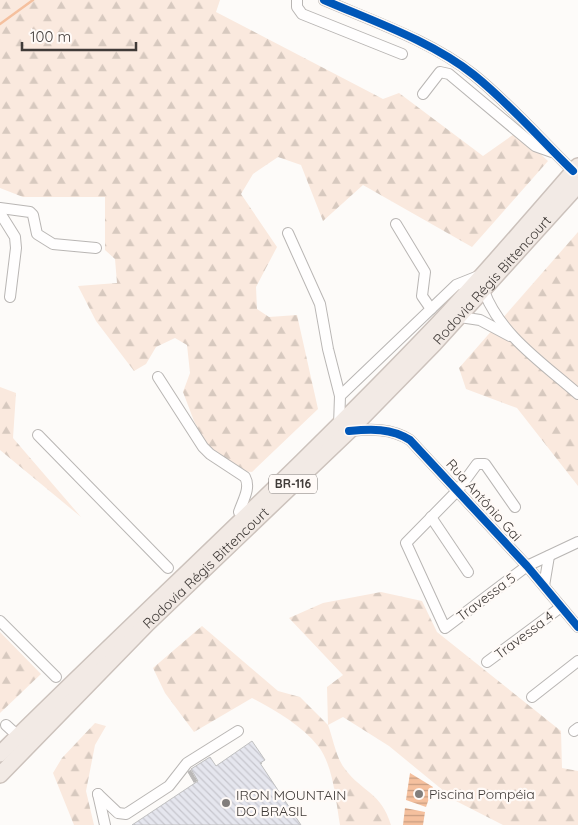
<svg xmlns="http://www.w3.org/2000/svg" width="578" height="825" font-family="Quicksand,sans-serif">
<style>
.forest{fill:url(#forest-firs)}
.water{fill:url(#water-rules)}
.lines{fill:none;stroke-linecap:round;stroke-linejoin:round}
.stream{stroke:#f5c09e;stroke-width:2.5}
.building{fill:url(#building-back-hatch);stroke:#c0c0c0;filter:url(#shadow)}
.minor-casing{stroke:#b9b6b4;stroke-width:12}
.highway-casing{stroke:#ccc2bc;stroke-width:18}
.minor{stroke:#fffefe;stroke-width:10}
.highway{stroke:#f2eae5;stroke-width:15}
.cycleway-casing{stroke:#fffaf7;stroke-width:11}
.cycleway{stroke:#0057b8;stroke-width:8}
.poi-dot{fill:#827e7c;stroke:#fffaf7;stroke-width:2}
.labels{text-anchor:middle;stroke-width:4.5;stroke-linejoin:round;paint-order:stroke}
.shield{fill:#fffaf7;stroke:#797471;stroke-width:1}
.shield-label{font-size:12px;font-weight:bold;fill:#403b38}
.street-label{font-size:14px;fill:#403b38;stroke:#fffaf7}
.poi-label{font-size:14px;fill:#403b38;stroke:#fffaf7;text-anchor:start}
</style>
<defs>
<pattern id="forest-firs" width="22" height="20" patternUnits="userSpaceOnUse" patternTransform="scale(1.25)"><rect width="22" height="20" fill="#fae9de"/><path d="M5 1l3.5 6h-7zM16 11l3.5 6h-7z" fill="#d7c9bf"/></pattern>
<pattern id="water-rules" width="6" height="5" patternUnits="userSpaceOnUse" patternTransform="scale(1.25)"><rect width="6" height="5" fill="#f5c09e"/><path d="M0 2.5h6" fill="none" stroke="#c89d82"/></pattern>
<pattern id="building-back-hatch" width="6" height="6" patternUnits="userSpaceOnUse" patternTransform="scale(1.25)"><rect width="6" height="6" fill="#e5e6ee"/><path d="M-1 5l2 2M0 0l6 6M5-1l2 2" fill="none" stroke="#c6c6cd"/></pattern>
<filter id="shadow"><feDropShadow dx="-3" dy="3" stdDeviation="0" flood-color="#0004"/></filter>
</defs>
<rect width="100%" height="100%" fill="#fdfbf9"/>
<g class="forest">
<path d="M 0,0 L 220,0 L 216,12 L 383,99 L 399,93 L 483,156 L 517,132 L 548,161 L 472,247 L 363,185 L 323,221 L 301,165 L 278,157 L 253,174 L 241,194 L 277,247 L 256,287 L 257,309 L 269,317 L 297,315 L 318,409 L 252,472 L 228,470 L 206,444 L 194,421 L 183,392 L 190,373 L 187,345 L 175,338 L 156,347 L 146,364 L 134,371 L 96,321 L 78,286 L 117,283 L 115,259 L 105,250 L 105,197 L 23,197 L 0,188 Z"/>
<path d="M 578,232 L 578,486 L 517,408 L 466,389 L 459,368 Z"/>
<path d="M 0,387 L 16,393 L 13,438 L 81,517 L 0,450 Z"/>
<path d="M 381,592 L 422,601 L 437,632 L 561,731 L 562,768 L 578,771 L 578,825 L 503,825 L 456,801 L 389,746 L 343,717 L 328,725 C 333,738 336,758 345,769 C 362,792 381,792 391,825 L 340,825 C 336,802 333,764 318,746 C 301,725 276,711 252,698 L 194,732 L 165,693 L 153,668 L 202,626 L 278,691 L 300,697 L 328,725 L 327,687 L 343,675 L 289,618 L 323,603 Z"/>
<path d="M 0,632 L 41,674 L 0,713 Z"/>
<path d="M 95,723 L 106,726 L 95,745 L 86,791 L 94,825 L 74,825 L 53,773 L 62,758 Z"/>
</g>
<g class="water">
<path d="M 410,773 L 433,787 L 426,807 L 406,800 Z"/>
<path d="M 405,808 L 425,812 L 423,825 L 403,825 Z"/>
</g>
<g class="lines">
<path class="stream" d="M 0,24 L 33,0"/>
</g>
<path class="building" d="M 252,741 L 265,760 L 260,763 L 301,825 L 132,825 L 198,781 L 191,769 L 210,757 L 216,766 Z"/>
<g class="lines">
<g class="minor-casing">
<g id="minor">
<path d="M 297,0 L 297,7 L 302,14 L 402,54"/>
<path d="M 324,0 C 375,22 431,41 474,75 C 510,104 541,140 573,171"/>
<path d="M 423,94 L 440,72 L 449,74 L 535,146 L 552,152"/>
<path d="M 0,208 L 30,212 L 33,215 L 37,234 L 53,244 L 96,248"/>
<path d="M 0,213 L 15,237 L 16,248 L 10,297"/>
<path d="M 396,224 L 425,272 L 422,296 L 431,309"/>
<path d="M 288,233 L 320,304 L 328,349 L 340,396"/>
<path d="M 484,291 C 500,335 544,364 578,394"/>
<path d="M 460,317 L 480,320 L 510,336"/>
<path d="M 158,377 L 203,447 L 210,454 L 245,477 C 251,488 243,500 239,512"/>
<path d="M 339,425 L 340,396 L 456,285 L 481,275"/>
<path d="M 349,431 C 371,429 391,428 410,440 L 527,566 L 578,627"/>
<path d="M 38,435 L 168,568"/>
<path d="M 515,507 L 485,464 L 477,464 L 458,490 L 406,543 L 445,628 L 527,566 L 578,542"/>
<path d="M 431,517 L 468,572"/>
<path d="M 544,586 L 549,556"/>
<path d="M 0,621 L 56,677"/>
<path d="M 487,662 L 561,607"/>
<path d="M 532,697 L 578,661"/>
<path d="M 6,725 L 18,736"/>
<path d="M 574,731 L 578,728"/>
<path d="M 98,794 L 118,813 L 126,814 L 169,786 L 187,763 L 238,731"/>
<path d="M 98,794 L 105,825"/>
</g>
</g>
<g class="highway-casing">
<g id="highway">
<path d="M 0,754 C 144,611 295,474 435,327 C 484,275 531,220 578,166"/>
<path id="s1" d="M 0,775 L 148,623 L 349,431 L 434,344 L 578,185"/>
</g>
</g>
<use href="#minor" class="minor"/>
<use href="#highway" class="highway"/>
<g class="cycleway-casing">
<g id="cycleway">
<path d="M 324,0 C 375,22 431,41 474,75 C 510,104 541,140 573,171"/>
<path d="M 349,431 C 371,429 391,428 410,440 L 527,566 L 578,627"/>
</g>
</g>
<use href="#cycleway" class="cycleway"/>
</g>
<g class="poi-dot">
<circle cx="419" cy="794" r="5"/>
<circle cx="226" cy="803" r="5"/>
</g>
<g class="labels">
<rect class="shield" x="269" y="474.5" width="48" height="19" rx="4"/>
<g class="shield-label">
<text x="293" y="488">BR-116</text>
</g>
<g class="street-label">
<text dy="5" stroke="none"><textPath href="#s1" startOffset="698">Rodovia Régis Bittencourt</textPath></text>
<text transform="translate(484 500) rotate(48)" y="5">Rua Antônio Gai</text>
<text dy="5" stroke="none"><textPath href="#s1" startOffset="292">Rodovia Régis Bittencourt</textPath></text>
<text transform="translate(486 597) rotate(-37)" y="5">Travessa 5</text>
<text transform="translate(524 635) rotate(-37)" y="5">Travessa 4</text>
</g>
<g class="poi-label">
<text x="429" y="799">Piscina Pompéia</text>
<text x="236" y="800">IRON MOUNTAIN<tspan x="236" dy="16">DO BRASIL</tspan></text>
</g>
</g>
<path d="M22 42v8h114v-8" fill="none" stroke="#403b38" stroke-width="2.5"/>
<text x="30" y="42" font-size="15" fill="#403b38" stroke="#fffaf7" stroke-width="4" paint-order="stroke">100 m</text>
</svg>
